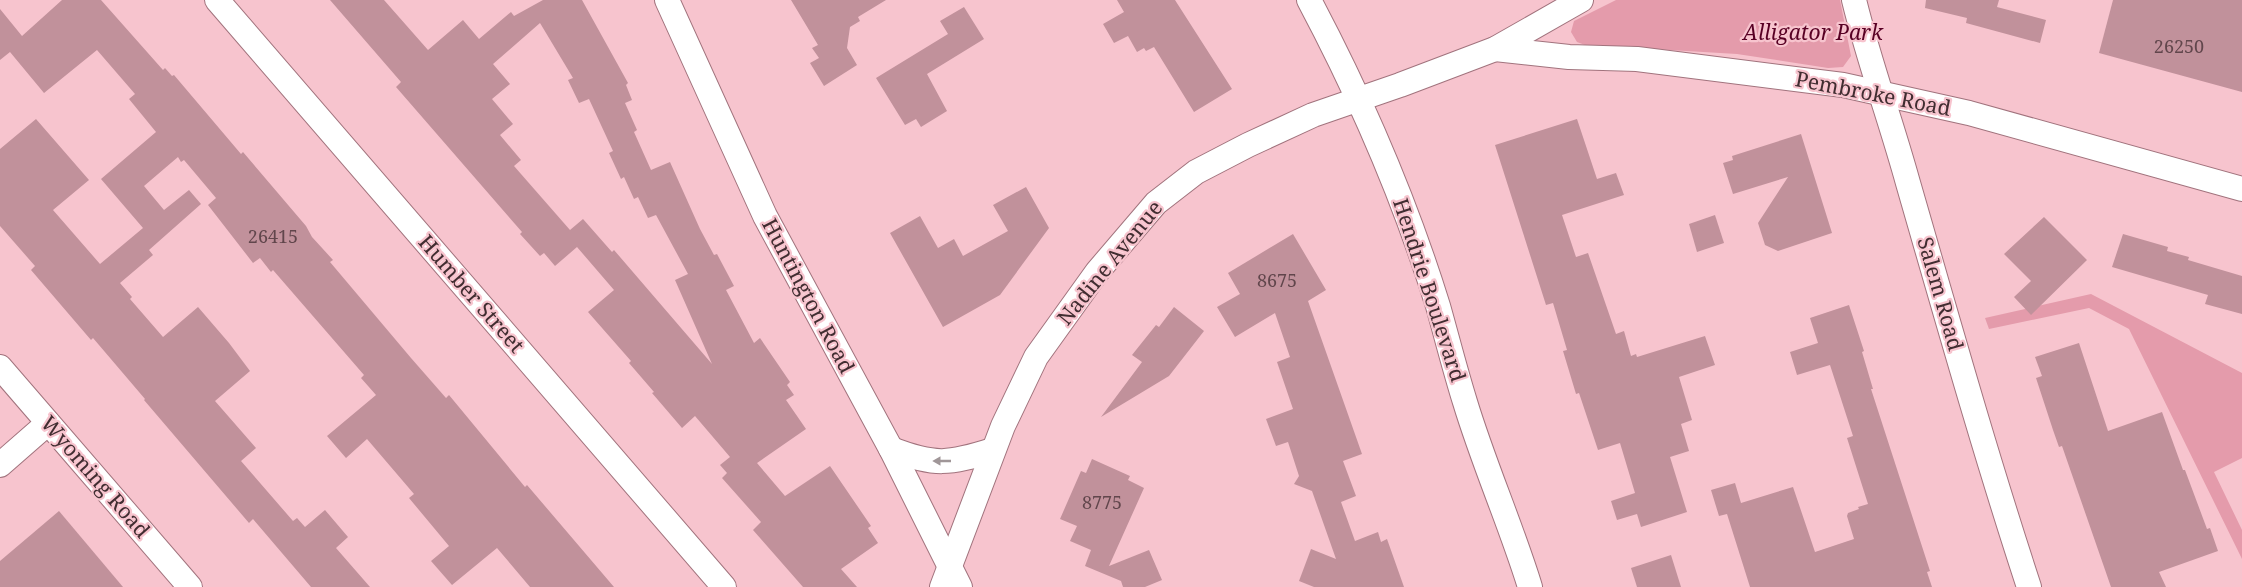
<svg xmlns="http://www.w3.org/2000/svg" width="2242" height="587" font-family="'Noto Serif',serif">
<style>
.green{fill:#e49bab}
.building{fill:#c1919b;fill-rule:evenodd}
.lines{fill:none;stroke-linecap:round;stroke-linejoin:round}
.street-casing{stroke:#a1737d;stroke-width:26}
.street{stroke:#fff;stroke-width:24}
.oneway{fill:#a09698}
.labels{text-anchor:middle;stroke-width:4.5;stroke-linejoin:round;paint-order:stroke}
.number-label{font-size:18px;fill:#61464c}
.park-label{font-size:21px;font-style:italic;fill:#580024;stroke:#f7c4ce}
.street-label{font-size:21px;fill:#412d31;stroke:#f7c4ce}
</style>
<rect width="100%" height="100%" fill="#f7c4ce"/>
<g class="green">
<path d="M 1616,0 L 1840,0 L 1851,56 L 1843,67 L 1828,68 L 1737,54 L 1585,45 L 1577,42 L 1571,32 L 1574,21 Z"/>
<path d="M 2091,294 L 2242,373 L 2242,458 L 2214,472 L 2242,530 L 2242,559 L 2129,329 L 2089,308 L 1989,329 L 1985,318 Z"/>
</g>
<g class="building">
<path d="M 62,0 L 101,0 L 163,70 L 165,68 L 172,76 L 174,75 L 241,154 L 243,152 L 306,226 L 312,237 L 333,260 L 330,262 L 411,358 L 446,398 L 449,395 L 525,487 L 527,485 L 614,587 L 530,587 L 497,548 L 452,585 L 431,561 L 449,546 L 409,498 L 414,494 L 367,439 L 346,458 L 327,436 L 376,395 L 361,378 L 364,375 L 273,270 L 271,272 L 260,258 L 253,263 L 208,205 L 216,198 L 184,160 L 181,162 L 178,157 L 144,186 L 164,210 L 189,190 L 201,204 L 149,250 L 153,255 L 120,283 L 132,297 L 130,299 L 163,337 L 198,307 L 229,343 L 250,371 L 215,401 L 256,448 L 241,461 L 293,521 L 297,518 L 305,527 L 325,510 L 348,537 L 336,548 L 370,587 L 311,587 L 253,519 L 249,523 L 144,400 L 145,399 L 93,338 L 91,340 L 31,270 L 35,266 L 0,226 L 0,149 L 36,119 L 89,180 L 53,210 L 100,264 L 143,228 L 101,179 L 156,132 L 129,99 L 135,94 L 97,50 L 44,93 L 10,52 L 0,60 L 0,9 L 22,36 Z"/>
<path d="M 330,0 L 384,0 L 428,50 L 463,20 L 479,39 L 511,12 L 514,16 L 543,0 L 582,0 L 628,83 L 626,85 L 632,100 L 625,103 L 637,130 L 634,132 L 651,170 L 670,162 L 700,229 L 714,255 L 717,254 L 734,286 L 726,290 L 754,343 L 760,338 L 790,382 L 787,385 L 794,395 L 786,400 L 806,429 L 757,463 L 785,496 L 830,466 L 871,526 L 868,528 L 878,543 L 841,569 L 857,587 L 803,587 L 753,530 L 761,522 L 722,478 L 727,473 L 720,465 L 730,457 L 695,416 L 682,428 L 652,393 L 654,392 L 629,363 L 631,361 L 588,312 L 614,290 L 577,247 L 555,266 L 544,253 L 540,256 L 520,234 L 522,232 L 396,87 L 401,82 ZM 540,23 L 573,78 L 568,80 L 579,103 L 589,99 L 613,151 L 609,153 L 621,179 L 624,177 L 634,199 L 638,197 L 648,218 L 656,215 L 688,274 L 675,280 L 712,364 L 614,250 L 612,252 L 583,219 L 570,230 L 514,166 L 521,160 L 500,135 L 513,124 L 492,99 L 510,84 L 493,64 Z"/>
<path d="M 791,0 L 886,0 L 858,17 L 860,21 L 850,27 L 847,48 L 857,65 L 824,86 L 810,63 L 819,58 L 812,48 L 818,45 Z"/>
<path d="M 1117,0 L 1175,0 L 1232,89 L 1194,112 L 1154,47 L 1146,51 L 1144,48 L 1137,52 L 1128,36 L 1114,43 L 1103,24 L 1124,12 Z"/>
<path d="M 1926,0 L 1999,0 L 1997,7 L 2046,20 L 2040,43 L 1966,23 L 1967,18 L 1925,8 Z"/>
<path d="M 2113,0 L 2242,0 L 2242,92 L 2099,53 Z"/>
<path d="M 964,7 L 984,39 L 927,74 L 947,111 L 921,127 L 916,119 L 905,125 L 876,78 L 948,34 L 940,21 Z"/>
<path d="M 1577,119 L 1597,179 L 1616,173 L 1624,195 L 1562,215 L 1576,257 L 1588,253 L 1616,334 L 1624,331 L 1631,356 L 1636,354 L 1637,357 L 1705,336 L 1715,365 L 1679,377 L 1692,420 L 1681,424 L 1689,451 L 1670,457 L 1687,512 L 1641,527 L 1637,514 L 1617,520 L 1611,501 L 1635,493 L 1620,443 L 1598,450 L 1579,393 L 1576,394 L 1563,351 L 1567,350 L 1553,303 L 1546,305 L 1495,145 Z"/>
<path d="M 1801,134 L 1832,233 L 1778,251 L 1765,245 L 1758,223 L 1788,177 L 1733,194 L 1723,163 L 1733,160 L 1732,156 Z"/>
<path d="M 1026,187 L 1049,228 L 1000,295 L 943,327 L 890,233 L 920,216 L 938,248 L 954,239 L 963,256 L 1008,231 L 993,205 Z"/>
<path d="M 1715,215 L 1724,243 L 1697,252 L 1689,224 Z"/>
<path d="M 2044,217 L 2087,260 L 2031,315 L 2014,297 L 2031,281 L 2004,254 Z"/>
<path d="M 1293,234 L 1326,290 L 1308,301 L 1362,454 L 1343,461 L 1356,496 L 1341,502 L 1355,541 L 1378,532 L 1381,542 L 1387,539 L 1404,587 L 1314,587 L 1299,581 L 1311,549 L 1336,559 L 1312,491 L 1294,484 L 1299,476 L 1288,442 L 1276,446 L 1266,419 L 1293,409 L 1277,362 L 1290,357 L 1275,313 L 1235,337 L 1217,307 L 1240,294 L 1228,273 Z"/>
<path d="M 2123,234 L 2168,247 L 2167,251 L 2189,257 L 2188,260 L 2242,276 L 2242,314 L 2205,304 L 2208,295 L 2112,267 Z"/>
<path d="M 1849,305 L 1864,351 L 1862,352 L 1873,389 L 1871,389 L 1930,571 L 1927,572 L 1932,587 L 1750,587 L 1727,514 L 1719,516 L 1711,490 L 1735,483 L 1741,503 L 1793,487 L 1815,552 L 1854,539 L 1847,516 L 1848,513 L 1859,509 L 1858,507 L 1868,504 L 1847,438 L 1853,436 L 1830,365 L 1797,375 L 1790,352 L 1818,343 L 1810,318 Z"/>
<path d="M 1174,307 L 1204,331 L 1169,376 L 1101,417 L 1142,362 L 1132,355 L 1156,325 L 1159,327 Z"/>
<path d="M 2079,343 L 2108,431 L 2162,412 L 2183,470 L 2185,470 L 2207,529 L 2210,528 L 2218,551 L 2159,572 L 2166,587 L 2111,587 L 2062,446 L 2059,447 L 2053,430 L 2036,378 L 2042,376 L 2035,357 Z"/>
<path d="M 1092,459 L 1130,476 L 1128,480 L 1144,488 L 1109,566 L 1149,550 L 1162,580 L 1145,587 L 1123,587 L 1121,581 L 1085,566 L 1091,550 L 1070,541 L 1077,526 L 1060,519 L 1081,471 L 1086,473 Z"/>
<path d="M 59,511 L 123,587 L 0,587 L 0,561 Z"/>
<path d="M 1671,555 L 1681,587 L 1637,587 L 1631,568 Z"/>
</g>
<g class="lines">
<g class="street-casing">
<g id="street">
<path d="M 217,0 L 724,587"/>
<path d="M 667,0 L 765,216 L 891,449 L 960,587"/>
<path d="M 1309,0 C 1361,98 1405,200 1438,306 C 1447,338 1455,370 1465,402 C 1484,465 1511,525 1530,587"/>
<path d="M 1854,0 C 1869,62 1891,121 1908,183 C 1947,318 1985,453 2029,587"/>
<path d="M 1495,49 L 1569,57 L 1637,59 L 1843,85 L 1969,113 L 2242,189"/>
<path d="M 0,367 L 190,587"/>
<path d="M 891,449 C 935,466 949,464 993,450"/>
<path d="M 0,465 L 48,423"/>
<path d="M 942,587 L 1003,426 L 1036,357 L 1097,272 L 1156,203 L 1196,172 L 1248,145 L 1313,115 L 1400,85 L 1495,49 L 1581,0"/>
</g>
</g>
<use href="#street" class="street"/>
</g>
<defs><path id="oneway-solid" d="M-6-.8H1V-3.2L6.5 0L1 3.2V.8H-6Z" transform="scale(1.5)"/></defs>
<use class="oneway" href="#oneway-solid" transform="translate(942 461) rotate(-180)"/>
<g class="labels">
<g class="number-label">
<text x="2179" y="53">26250</text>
<text x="273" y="243">26415</text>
<text x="1277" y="287">8675</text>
<text x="1102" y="509">8775</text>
</g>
<g class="park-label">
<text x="1813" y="40">Alligator Park</text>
</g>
<g class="street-label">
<text transform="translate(1873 94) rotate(11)" y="7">Pembroke Road</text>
<text transform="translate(1110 263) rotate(-51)" y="7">Nadine Avenue</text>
<text transform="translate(1429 290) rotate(72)" y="7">Hendrie Boulevard</text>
<text transform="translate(471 294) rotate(49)" y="7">Humber Street</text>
<text transform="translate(1940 294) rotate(74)" y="7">Salem Road</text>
<text transform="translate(808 296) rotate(62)" y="7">Huntington Road</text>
<text transform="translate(95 477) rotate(49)" y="7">Wyoming Road</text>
</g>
</g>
</svg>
